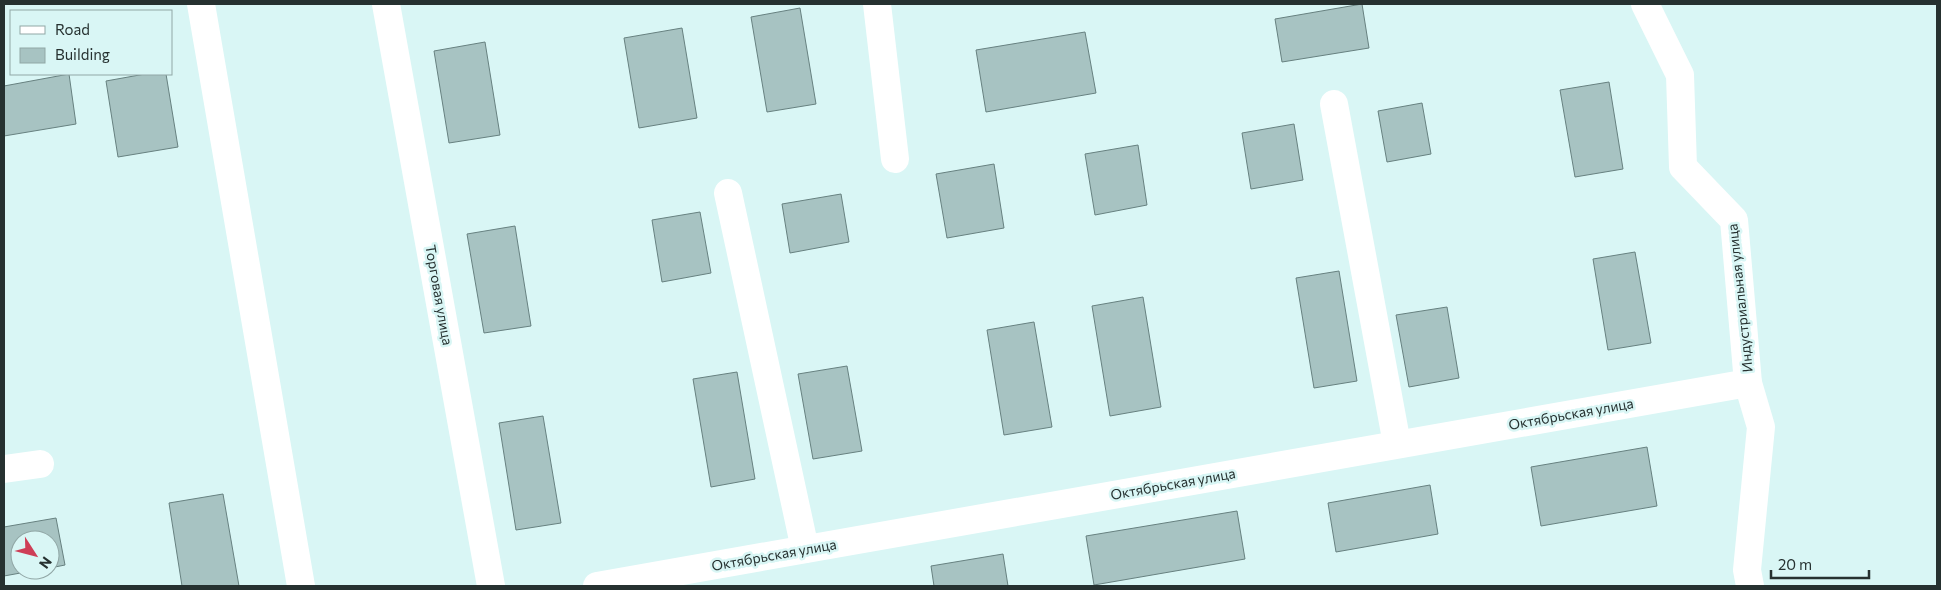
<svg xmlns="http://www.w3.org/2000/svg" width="1941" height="590" font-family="Commissioner,sans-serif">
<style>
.building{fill:#a7c3c2;stroke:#678180}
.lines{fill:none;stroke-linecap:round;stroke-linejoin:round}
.minor{stroke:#fff;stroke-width:28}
.labels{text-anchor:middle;stroke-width:5;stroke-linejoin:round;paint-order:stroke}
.street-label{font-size:14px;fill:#263130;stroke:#d9f6f5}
</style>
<rect width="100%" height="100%" fill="#d9f6f5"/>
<g class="building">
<path d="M 1362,4 L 1369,48 L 1282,62 L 1275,19 Z"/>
<path d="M 800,8 L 816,104 L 767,112 L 751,17 Z"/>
<path d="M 682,28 L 697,118 L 639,128 L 624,38 Z"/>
<path d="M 1085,32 L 1096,93 L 986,112 L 976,50 Z"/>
<path d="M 485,42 L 500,135 L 449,143 L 434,51 Z"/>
<path d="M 69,74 L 76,124 L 4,136 L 4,86 Z"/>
<path d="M 145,74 L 166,74 L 178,147 L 118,157 L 106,81 Z"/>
<path d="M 1609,82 L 1623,169 L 1575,177 L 1560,90 Z"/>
<path d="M 1422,103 L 1431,154 L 1387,162 L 1378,111 Z"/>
<path d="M 1294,124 L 1303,180 L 1251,189 L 1242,133 Z"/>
<path d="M 1138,145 L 1147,205 L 1095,215 L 1085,154 Z"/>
<path d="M 994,164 L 1004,228 L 947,238 L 936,174 Z"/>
<path d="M 841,194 L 849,242 L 790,253 L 782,204 Z"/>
<path d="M 700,212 L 711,273 L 662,282 L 652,220 Z"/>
<path d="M 515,226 L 531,326 L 484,333 L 467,234 Z"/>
<path d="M 1635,252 L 1651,343 L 1608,350 L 1593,259 Z"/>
<path d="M 1339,271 L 1357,381 L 1314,388 L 1296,278 Z"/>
<path d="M 1143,297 L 1161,407 L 1110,416 L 1092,306 Z"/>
<path d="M 1447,307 L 1459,378 L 1409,387 L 1396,315 Z"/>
<path d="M 1034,322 L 1052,427 L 1004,435 L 987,330 Z"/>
<path d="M 847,366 L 862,451 L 813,459 L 798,374 Z"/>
<path d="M 737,372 L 755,479 L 711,487 L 693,379 Z"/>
<path d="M 543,416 L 561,523 L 516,530 L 499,423 Z"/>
<path d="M 1647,447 L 1657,506 L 1541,526 L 1531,467 Z"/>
<path d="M 1430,485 L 1438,534 L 1336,552 L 1328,503 Z"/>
<path d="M 223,494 L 239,586 L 182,586 L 169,503 Z"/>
<path d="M 1237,511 L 1245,559 L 1094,585 L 1086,536 Z"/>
<path d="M 56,518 L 65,565 L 50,568 L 50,540 L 20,540 L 20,570 L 37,570 L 4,576 L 4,527 Z"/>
<path d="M 1003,554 L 1008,586 L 934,586 L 931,566 Z"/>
</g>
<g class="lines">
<g class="minor">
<path d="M 201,4 L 301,586"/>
<path d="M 386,4 L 491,586"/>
<path d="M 877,4 L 895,159"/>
<path d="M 1645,4 L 1680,75 L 1683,167 L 1734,220 L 1748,383 L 1761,427 L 1747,570 L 1750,586"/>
<path d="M 1334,104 L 1397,444"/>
<path d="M 728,193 L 805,549"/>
<path d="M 4,469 L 40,464"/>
<path d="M 597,586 L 1748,383"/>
</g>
</g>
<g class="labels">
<g class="street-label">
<text transform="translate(439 295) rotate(80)" y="5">Торговая улица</text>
<text transform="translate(1740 298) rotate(-96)" y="5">Индустриальная улица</text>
<text transform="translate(1571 414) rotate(-10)" y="5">Октябрьская улица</text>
<text transform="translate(1173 484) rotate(-10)" y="5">Октябрьская улица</text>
<text transform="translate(774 555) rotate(-10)" y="5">Октябрьская улица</text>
</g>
</g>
<rect width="1941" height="590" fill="none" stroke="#263130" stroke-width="10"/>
<rect x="10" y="10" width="162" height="65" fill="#d9f6f5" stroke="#91a7a6"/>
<rect x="20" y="26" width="25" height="8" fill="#ffffff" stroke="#91a7a6"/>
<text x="55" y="35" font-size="15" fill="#263130">Road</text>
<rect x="20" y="48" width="25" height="15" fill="#a7c3c2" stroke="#91a7a6"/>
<text x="55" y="60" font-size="15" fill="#263130">Building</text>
<g transform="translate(35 555) rotate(126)"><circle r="24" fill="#d9f6f5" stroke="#91a7a6"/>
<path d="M0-4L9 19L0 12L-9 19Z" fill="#ce3e57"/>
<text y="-8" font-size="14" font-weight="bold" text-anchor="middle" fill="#263130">N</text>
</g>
<path d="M1771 570v8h98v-8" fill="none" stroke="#263130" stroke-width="2.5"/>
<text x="1778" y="570" font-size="15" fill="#263130" stroke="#d9f6f5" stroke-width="4" paint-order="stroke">20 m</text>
</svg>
